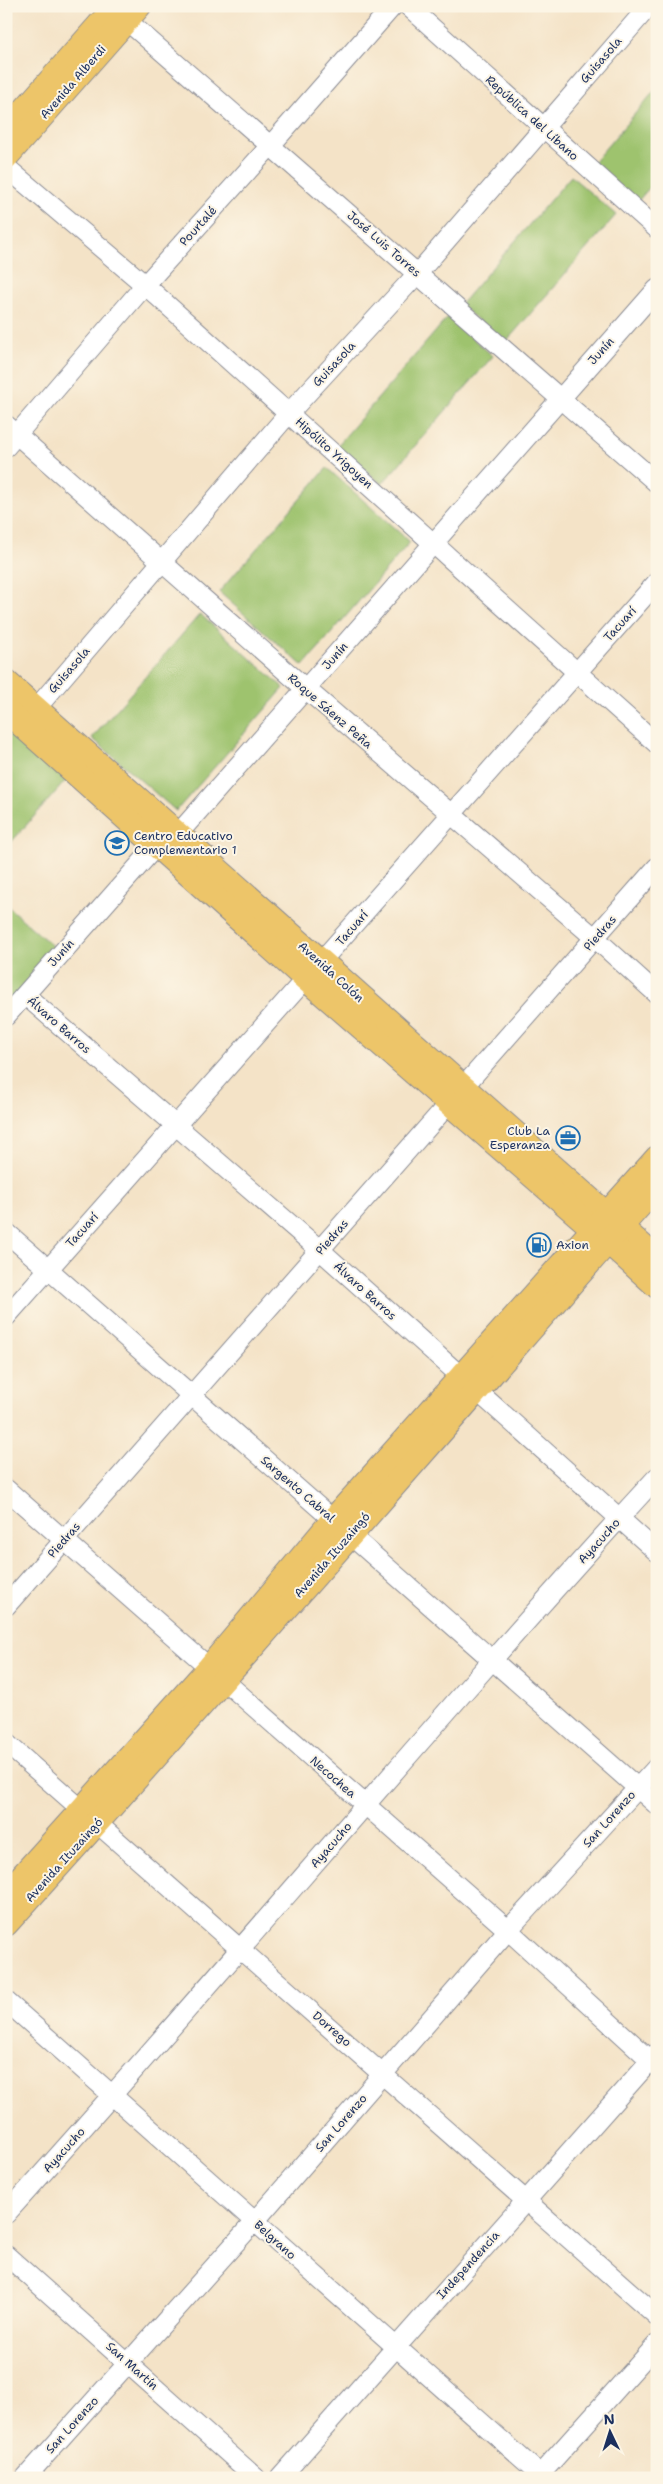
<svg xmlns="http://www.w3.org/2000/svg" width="663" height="2484" font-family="'Shantell Sans',sans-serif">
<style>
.green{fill:#9ec36e;stroke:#5c7966}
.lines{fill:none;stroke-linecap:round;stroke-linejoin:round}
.minor-casing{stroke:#888992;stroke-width:21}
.major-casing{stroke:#888992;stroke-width:26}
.minor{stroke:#fff;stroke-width:19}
.major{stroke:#edc569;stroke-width:24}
.labels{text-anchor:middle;stroke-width:4;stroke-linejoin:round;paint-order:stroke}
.street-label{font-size:12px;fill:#1b2f5e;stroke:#fcf5e5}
.poi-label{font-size:12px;fill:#1b2f5e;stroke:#fcf5e5;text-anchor:start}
</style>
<rect width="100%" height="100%" fill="#fcf5e5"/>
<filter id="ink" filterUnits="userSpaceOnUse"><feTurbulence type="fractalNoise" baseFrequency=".02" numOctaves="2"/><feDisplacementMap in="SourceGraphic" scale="10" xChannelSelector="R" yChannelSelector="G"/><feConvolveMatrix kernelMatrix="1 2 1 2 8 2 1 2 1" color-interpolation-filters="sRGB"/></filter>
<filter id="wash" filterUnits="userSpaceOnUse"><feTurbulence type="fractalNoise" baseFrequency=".0096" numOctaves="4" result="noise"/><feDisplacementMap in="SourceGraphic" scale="20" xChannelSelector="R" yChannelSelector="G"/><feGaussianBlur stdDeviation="1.12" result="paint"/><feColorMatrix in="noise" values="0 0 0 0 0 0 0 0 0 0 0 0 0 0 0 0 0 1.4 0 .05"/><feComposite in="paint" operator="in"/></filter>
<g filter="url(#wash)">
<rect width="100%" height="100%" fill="#f4e3c7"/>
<g class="green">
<path d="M 657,88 L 657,179 L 637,202 L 592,164 Z"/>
<path d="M 571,176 L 616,215 L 505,343 L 460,305 Z"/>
<path d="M 448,317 L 493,356 L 382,484 L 337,446 Z"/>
<path d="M 327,468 L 410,542 L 303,666 L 219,592 Z"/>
<path d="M 200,614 L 284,688 L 176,811 L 92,738 Z"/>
<path d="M 6,721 L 69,777 L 6,848 Z"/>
<path d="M 6,905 L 57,950 L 6,1008 Z"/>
</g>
</g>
<g filter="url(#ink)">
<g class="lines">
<g class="minor-casing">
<g id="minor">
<path d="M 408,6 L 657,229"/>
<path d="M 117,12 L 657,483"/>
<path d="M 6,167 L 145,285 L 657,744"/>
<path d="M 6,425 L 306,689 L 595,938 L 657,994"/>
<path d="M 6,447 L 145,285 L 271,145 L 393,6"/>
<path d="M 28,718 L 289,413 L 418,273 L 649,6"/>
<path d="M 25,995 L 320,1250 L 657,1552"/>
<path d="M 6,1016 L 157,845 L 178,834 L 657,289"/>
<path d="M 6,1232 L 657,1805"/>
<path d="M 6,1317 L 657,582"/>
<path d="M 6,1489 L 508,1930 L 657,2066"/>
<path d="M 6,1606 L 657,867"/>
<path d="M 6,1743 L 657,2316"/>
<path d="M 6,2001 L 544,2478"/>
<path d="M 6,2214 C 226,1971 435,1718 657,1477"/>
<path d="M 6,2255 L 256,2478"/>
<path d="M 25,2478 L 255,2221 L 508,1930 L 657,1767"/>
<path d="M 280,2478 L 657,2053"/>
<path d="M 537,2478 L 657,2344"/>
</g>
</g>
<g class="major-casing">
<g id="major">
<path d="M 6,131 L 116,6"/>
<path d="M 6,157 L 139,6"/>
<path d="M 6,682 L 657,1259"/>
<path d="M 6,711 L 306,979 L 594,1229 L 657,1286"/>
<path d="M 6,1894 L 209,1668 L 333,1520 L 657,1158"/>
<path d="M 6,1924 C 226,1681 439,1432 657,1186"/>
</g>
</g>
<use href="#minor" class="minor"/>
<use href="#major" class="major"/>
</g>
</g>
<defs>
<g id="school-ring" transform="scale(1.25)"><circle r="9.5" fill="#fcf5e5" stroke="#1f6fb2" stroke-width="1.5"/><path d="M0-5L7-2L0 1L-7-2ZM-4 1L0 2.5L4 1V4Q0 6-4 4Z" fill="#1f6fb2"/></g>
<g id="office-ring" transform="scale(1.25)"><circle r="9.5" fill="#fcf5e5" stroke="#1f6fb2" stroke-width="1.5"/><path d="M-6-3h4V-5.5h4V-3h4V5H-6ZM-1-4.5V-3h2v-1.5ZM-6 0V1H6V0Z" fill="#1f6fb2"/></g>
<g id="fuel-ring" transform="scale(1.25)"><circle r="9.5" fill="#fcf5e5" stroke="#1f6fb2" stroke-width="1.5"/><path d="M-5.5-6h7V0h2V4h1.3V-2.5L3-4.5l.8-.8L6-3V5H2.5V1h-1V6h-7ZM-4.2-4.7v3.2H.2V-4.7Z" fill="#1f6fb2"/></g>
</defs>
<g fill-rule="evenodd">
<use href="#school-ring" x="117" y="843"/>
<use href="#office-ring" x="568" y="1138"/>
<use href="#fuel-ring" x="539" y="1245"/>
</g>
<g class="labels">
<g class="street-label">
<text transform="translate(601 60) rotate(-49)" y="4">Guisasola</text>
<text transform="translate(73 82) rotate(-49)" y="4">Avenida Alberdi</text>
<text transform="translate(532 118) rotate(42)" y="4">República del Líbano</text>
<text transform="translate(198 226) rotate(-48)" y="4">Pourtalé</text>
<text transform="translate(384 244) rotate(41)" y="4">José Luis Torres</text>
<text transform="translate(601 351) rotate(-48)" y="4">Junín</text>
<text transform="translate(334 364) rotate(-47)" y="4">Guisasola</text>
<text transform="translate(334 453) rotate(42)" y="4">Hipólito Yrigoyen</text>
<text transform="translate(620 624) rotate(-48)" y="4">Tacuarí</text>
<text transform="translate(335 656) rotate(-49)" y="4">Junín</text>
<text transform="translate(69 670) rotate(-49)" y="4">Guisasola</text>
<text transform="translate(330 711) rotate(41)" y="4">Roque Sáenz Peña</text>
<text transform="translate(352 928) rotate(-49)" y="4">Tacuarí</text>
<text transform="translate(600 933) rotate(-49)" y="4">Piedras</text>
<text transform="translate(61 953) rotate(-48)" y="4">Junín</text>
<text transform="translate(331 972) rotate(42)" y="4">Avenida Colón</text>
<text transform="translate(59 1025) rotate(41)" y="4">Álvaro Barros</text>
<text transform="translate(82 1230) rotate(-48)" y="4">Tacuarí</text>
<text transform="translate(332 1237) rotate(-49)" y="4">Piedras</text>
<text transform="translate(365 1291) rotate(42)" y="4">Álvaro Barros</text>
<text transform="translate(298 1489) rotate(41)" y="4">Sargento Cabral</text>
<text transform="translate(64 1540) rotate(-49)" y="4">Piedras</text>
<text transform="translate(599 1541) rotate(-48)" y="4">Ayacucho</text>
<text transform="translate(332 1555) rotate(-49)" y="4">Avenida Ituzaingó</text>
<text transform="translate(333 1777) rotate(41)" y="4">Necochea</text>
<text transform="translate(609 1819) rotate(-48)" y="4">San Lorenzo</text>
<text transform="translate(331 1845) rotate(-49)" y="4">Ayacucho</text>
<text transform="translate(64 1860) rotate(-48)" y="4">Avenida Ituzaingó</text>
<text transform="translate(332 2029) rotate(41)" y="4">Dorrego</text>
<text transform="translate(341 2123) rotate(-49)" y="4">San Lorenzo</text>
<text transform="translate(64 2150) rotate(-48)" y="4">Ayacucho</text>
<text transform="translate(275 2240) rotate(42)" y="4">Belgrano</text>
<text transform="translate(468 2265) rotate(-48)" y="4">Independencia</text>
<text transform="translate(132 2366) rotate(42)" y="4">San Martín</text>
<text transform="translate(72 2425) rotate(-48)" y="4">San Lorenzo</text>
</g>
<g class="poi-label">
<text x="134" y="840">Centro Educativo<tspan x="134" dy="14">Complementario 1</tspan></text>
<text x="550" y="1135" text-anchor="end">Club La<tspan x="550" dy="14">Esperanza</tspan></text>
<text x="556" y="1249">Axion</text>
</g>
</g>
<rect width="663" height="2484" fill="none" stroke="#fcf5e5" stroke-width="25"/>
<g transform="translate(610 2432) rotate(356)" stroke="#fcf5e5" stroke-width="4" paint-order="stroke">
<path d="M0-4L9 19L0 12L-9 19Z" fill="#1b2f5e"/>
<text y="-8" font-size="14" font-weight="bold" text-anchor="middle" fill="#1b2f5e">N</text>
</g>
</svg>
